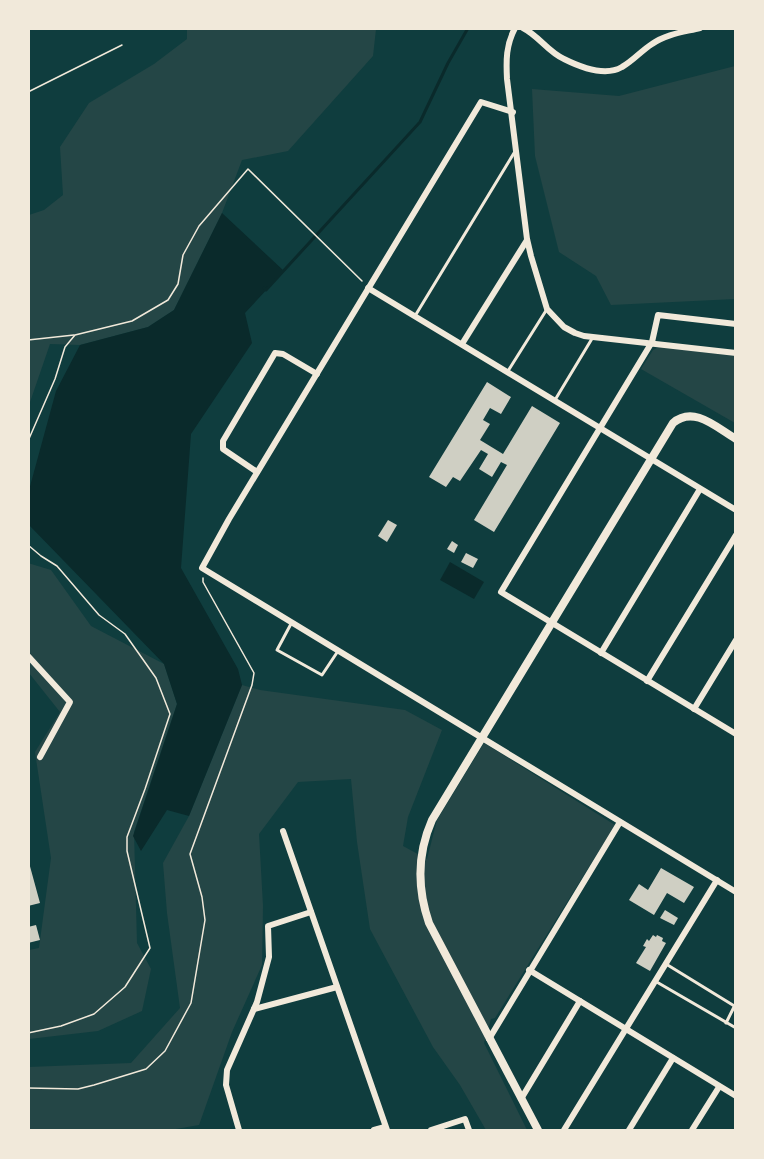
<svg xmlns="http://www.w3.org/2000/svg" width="764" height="1159" font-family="'PT Sans Narrow',sans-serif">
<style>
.green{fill:#244646}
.water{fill:#0a2a2b}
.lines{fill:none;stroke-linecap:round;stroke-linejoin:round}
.stream{stroke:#0a2a2b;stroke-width:3}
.building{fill:#cfcfc3}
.path{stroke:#f1e9da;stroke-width:1.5}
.service{stroke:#f1e9da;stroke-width:3}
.minor{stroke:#f1e9da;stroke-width:6}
.tertiary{stroke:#f1e9da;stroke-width:8}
</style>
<rect width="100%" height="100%" fill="#0f3d3e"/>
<g class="green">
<path d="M 187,29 L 376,29 L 373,56 L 288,151 L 242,160 L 222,213 L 174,310 L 148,327 L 80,345 L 50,344 L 29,405 L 29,215 L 44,210 L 63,195 L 60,147 L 89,103 L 154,64 L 187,39 Z"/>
<path d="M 735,66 L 735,299 L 611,305 L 596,276 L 559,252 L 535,156 L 532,89 L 619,96 Z"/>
<path d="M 659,347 L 735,356 L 735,423 L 641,369 L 653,350 Z"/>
<path d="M 28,563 L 51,570 L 91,626 L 164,664 L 177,704 L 134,832 L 137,943 L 151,969 L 142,1011 L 98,1031 L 29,1039 L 29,950 L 39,948 L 51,858 L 35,752 L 60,712 L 29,673 Z"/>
<path d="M 242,685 L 260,690 L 405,710 L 442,730 L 408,817 L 403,846 L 427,859 L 437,820 L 484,743 L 615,825 L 495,1018 L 491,1019 L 484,1043 L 527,1130 L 486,1130 L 460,1085 L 433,1047 L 370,929 L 357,842 L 351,779 L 298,782 L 259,834 L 263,906 L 262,965 L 232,1032 L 199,1125 L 170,1130 L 29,1130 L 28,1067 L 131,1063 L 180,1008 L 167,913 L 163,863 L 189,816 Z"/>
</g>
<g class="water">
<path d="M 222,213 L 284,271 L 245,313 L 252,343 L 191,434 L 181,568 L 238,669 L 242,685 L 189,816 L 167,810 L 141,851 L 133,836 L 177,704 L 164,664 L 29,525 L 29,490 L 56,391 L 80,345 L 148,327 L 174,310 Z"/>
<path d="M 450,562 L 484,582 L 474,599 L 440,580 Z"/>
</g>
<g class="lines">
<path class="stream" d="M 264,288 L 266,290 L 420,122 L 448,63 L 468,28"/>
</g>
<g class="building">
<path d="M 487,382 L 511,397 L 501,414 L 490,408 L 483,420 L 490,424 L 480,440 L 503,454 L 532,406 L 560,423 L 494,532 L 474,520 L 507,465 L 501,462 L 492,477 L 479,469 L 488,454 L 481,450 L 460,481 L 453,477 L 446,487 L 429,477 Z"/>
<path d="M 388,520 L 397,525 L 387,542 L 378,536 Z"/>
<path d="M 452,541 L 458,545 L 454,553 L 447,549 Z"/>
<path d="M 466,553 L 478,559 L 473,568 L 461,562 Z"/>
<path d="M 28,859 L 40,903 L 28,906 Z"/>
<path d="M 661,868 L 694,887 L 684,903 L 667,893 L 654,915 L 629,900 L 639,884 L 648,890 Z"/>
<path d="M 665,910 L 678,918 L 674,925 L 660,918 Z"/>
<path d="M 36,925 L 40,940 L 28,943 L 28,927 Z"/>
<path d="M 653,935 L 656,937 L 657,935 L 663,938 L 662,941 L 666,943 L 650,971 L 636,963 L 646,947 L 643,946 L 647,939 L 649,941 Z"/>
</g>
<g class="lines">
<g class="path">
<path d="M 28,92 L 122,45"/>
<path d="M 28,340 L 74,335"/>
<path d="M 28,441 L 55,379 L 65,347 L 75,335 L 132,321 L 168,300 L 178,284 L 183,255 L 199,226 L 248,169 L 362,281"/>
<path d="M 28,545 L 41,556 L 57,566 L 99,615 L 125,634 L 156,678 L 170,714 L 145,789 L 127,837 L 127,851 L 150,948 L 125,987 L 94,1014 L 61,1026 L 28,1033"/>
<path d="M 28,1088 L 78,1089 L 94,1085 L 146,1069 L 165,1051 L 191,1003 L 205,920 L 202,897 L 190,854 L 252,685 L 254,673 L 203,582 L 203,578"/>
</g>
<g class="service">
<path d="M 415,316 L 514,153"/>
<path d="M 508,371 L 547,309"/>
<path d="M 555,400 L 593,337"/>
<path d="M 292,622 L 277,650 L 322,675 L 338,651"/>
<path d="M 666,964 L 736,1007"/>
<path d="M 655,981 L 736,1028"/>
<path d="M 726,1023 L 734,1007"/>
</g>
<g class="minor">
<path d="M 515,28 C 506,45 506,60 507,79 L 527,239 L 531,256 L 547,309 L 564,327 L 575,333 L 584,336 L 736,353"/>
<path d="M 523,28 C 539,36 548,52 564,59 C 580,67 605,77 622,67 C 633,61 641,51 652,44 C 666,34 684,32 700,28"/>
<path d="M 513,112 L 481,102 L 229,519 L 202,568 L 736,892"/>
<path d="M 368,288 L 736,510"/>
<path d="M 736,324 L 658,315 L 652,342 L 501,592 L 736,734"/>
<path d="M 462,344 L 527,240"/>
<path d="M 257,472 L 223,449 L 223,441 L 275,353 L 283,354 L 317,374"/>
<path d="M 601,653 L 700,489"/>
<path d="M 28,656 L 70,702 L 40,757"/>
<path d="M 647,681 L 736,535"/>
<path d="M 694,709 L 736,640"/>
<path d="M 283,831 L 387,1130"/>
<path d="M 529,970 L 736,1096"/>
<path d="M 254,1009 L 337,987"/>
<path d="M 489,1039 L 620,822"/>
<path d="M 521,1099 L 580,1001"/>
<path d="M 239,1130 L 226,1085 L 227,1070 L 257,1002 L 269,957 L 268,926 L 311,912"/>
<path d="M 374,1130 L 385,1127"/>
<path d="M 431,1130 L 465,1119 L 469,1130"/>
<path d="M 564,1130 L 717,880"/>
<path d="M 629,1130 L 673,1058"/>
<path d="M 692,1130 L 719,1087"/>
</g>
<path class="tertiary" d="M 538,1130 L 429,923 C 417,888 417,854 432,820 L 673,423 C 694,405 717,428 736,439"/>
</g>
<rect width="764" height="1159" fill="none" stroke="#f1e9da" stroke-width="60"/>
</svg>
